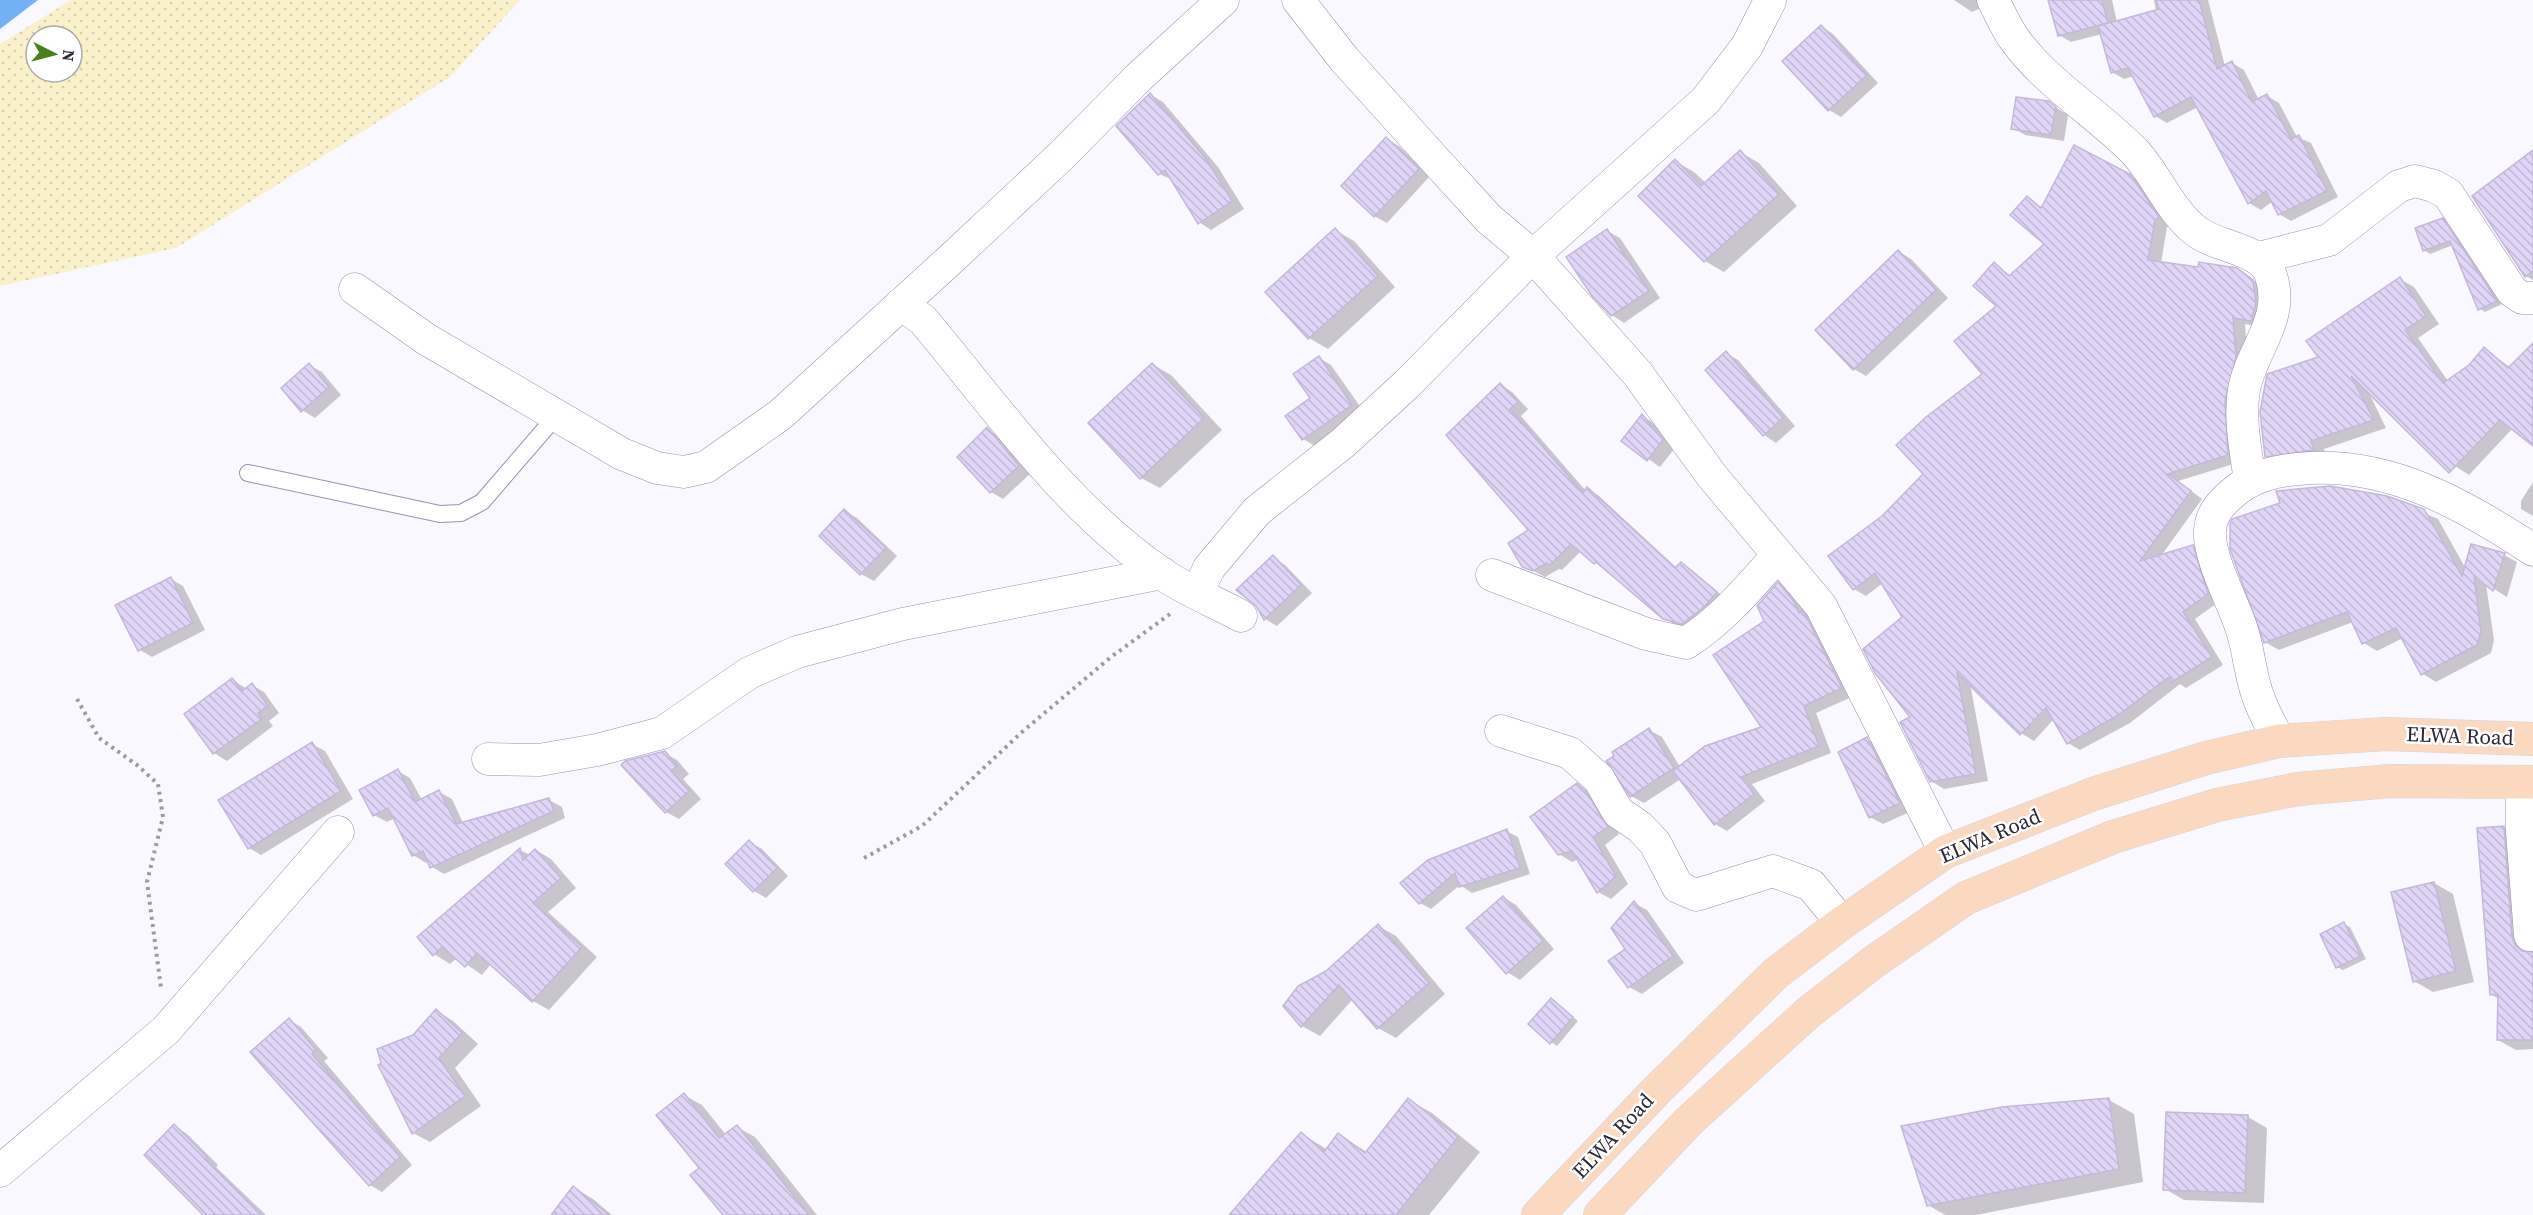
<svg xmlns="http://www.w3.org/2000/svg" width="2533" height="1215" font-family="'Source Serif 4',serif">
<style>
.sand{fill:url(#sand-dots);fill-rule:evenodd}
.water{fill:#71b1f4}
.shadow{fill:#0003}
.building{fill:url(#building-back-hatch);stroke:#c3b8d9;stroke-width:1.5}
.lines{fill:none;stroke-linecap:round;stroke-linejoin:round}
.service-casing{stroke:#9b90b0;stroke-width:18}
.minor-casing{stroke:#9b90b0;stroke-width:33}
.primary-casing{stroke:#d5d4d6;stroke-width:34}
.path{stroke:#9c9aa3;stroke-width:4;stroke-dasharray:3 4.5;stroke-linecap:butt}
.service{stroke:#fff;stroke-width:16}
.minor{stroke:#fff;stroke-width:32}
.primary{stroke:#fad9c0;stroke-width:33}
.labels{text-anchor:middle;stroke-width:5;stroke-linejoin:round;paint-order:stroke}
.street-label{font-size:21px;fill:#2b2733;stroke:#fff}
</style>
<defs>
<pattern id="sand-dots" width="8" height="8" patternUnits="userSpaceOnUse" patternTransform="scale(1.5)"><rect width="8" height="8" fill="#faf0ca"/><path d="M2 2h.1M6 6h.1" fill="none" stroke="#d6ceae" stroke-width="1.8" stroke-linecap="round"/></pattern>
<pattern id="building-back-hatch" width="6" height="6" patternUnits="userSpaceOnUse" patternTransform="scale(1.5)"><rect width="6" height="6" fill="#e0d5f7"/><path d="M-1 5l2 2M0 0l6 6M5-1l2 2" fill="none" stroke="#c0b7d4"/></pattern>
</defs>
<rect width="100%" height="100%" fill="#faf8ff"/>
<path class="sand" d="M 71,0 L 520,0 L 450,77 L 176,248 L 0,286 L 0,44 ZM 36,36 L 72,36 L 72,72 L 36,72 Z"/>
<path class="water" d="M 0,0 L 38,0 L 0,29 Z"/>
<g class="shadow">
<path d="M 1954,0 L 1998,0 L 1972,12 Z"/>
<path d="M 2050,0 L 2112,0 L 2117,22 L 2156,11 L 2154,0 L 2208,0 L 2225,66 L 2232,63 L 2244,70 L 2259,100 L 2267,96 L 2279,103 L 2297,137 L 2311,143 L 2338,197 L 2291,221 L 2279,214 L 2273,201 L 2261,210 L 2249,203 L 2198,107 L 2167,123 L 2155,116 L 2134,76 L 2124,79 L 2112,72 L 2102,34 L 2071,42 L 2059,35 Z"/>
<path d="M 1821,26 L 1833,34 L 1878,83 L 1841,117 L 1829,110 Z"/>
<path d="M 1151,95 L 1163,102 L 1218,167 L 1244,209 L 1211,230 L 1199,222 L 1173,180 L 1159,174 Z"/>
<path d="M 2049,103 L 2068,115 L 2064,141 L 2025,135 L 2013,128 Z"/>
<path d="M 1386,139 L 1399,146 L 1430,176 L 1387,223 L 1374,216 Z"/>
<path d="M 1740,152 L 1759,163 L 1797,206 L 1724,272 L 1705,261 L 1640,196 L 1675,161 L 1694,172 L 1706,183 Z"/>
<path d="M 2533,152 L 2533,280 L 2526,276 Z"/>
<path d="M 2129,175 L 2142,183 L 2170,225 L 2167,227 L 2161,263 L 2249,277 L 2265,289 L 2264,327 L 2245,324 L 2248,364 L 2240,462 L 2178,481 L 2202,499 L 2161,556 L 2193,546 L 2205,554 L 2220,601 L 2195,619 L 2223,665 L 2186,688 L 2180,684 L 2130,723 L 2080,750 L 2068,743 L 2054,719 L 2034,741 L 2021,733 L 1970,683 L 1988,781 L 1944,789 L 1931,781 L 1912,718 L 1904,617 L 1883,583 L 1866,596 L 1854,589 L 1883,517 L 1925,474 L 1984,374 L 1998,306 L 1994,264 L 2011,276 L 2046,244 L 2027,198 L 2043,208 Z"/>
<path d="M 2442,220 L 2448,224 L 2502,304 L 2485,312 L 2479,308 L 2453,245 L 2430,254 L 2424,250 Z"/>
<path d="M 1335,230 L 1354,241 L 1395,287 L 1328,349 L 1309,338 Z"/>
<path d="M 1607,231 L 1620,238 L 1660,298 L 1624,323 L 1612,315 Z"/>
<path d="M 1898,251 L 1911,259 L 1948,298 L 1866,376 L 1854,369 Z"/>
<path d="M 2400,279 L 2414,287 L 2439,324 L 2418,338 L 2448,381 L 2470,366 L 2485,349 L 2511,368 L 2533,345 L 2533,444 L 2513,428 L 2469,475 L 2455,466 L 2368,391 L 2386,428 L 2324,449 L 2327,458 L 2280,464 L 2266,456 L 2320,357 Z"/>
<path d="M 1726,353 L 1738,360 L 1795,426 L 1776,443 L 1764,435 Z"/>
<path d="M 1319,358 L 1331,365 L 1364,412 L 1315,446 L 1303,439 Z"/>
<path d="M 1152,364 L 1171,375 L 1222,430 L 1160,488 L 1141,478 Z"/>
<path d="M 309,365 L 322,372 L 341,395 L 315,418 L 302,410 Z"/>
<path d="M 1501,385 L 1512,392 L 1528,409 L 1521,416 L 1586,491 L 1588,489 L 1599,496 L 1677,568 L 1681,564 L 1692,570 L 1727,600 L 1694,629 L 1676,625 L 1664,618 L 1581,551 L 1562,570 L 1559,569 L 1545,577 L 1524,566 L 1530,530 Z"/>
<path d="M 1642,416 L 1654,423 L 1675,448 L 1660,467 L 1623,441 Z"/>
<path d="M 987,429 L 1000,437 L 1031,473 L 1003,499 L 991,492 Z"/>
<path d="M 2533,482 L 2533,516 L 2521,509 L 2521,501 Z"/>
<path d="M 2330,488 L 2387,497 L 2438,519 L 2466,569 L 2504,555 L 2517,562 L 2507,597 L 2486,584 L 2494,640 L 2491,653 L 2436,682 L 2423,674 L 2403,638 L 2377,651 L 2364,643 L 2353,622 L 2279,650 L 2265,642 L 2232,549 L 2230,530 L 2234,520 Z"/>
<path d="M 844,511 L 857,518 L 897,556 L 874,581 L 861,574 L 821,536 Z"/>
<path d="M 1273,557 L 1285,565 L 1312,593 L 1277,626 L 1265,619 L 1257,605 Z"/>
<path d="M 171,579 L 183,586 L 205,630 L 152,657 L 140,650 Z"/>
<path d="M 1778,584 L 1790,591 L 1806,610 L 1854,696 L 1816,713 L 1831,753 L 1752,784 L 1765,801 L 1727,831 L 1715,824 L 1681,779 L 1644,803 L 1631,796 L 1649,730 L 1662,737 L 1680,767 L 1764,728 L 1766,622 Z"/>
<path d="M 233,680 L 247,689 L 252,685 L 264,692 L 279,713 L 269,721 L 273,726 L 227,761 L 214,753 L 186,714 Z"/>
<path d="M 1867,739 L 1880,746 L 1912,811 L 1883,824 L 1870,817 Z"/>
<path d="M 312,744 L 325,751 L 353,799 L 261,855 L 249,848 Z"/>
<path d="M 664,753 L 677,760 L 689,774 L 683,779 L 701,799 L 679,819 L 666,812 Z"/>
<path d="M 398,771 L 410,778 L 422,800 L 439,792 L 452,799 L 463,823 L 549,800 L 562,807 L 565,818 L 444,874 L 432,867 L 429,861 L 426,863 L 413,855 L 395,818 L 387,822 L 374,815 Z"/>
<path d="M 1577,785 L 1597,799 L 1619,834 L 1605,845 L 1628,884 L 1611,899 L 1598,892 L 1579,859 L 1572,862 L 1559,854 Z"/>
<path d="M 2504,828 L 2521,838 L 2529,948 L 2533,954 L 2533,1049 L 2516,1050 L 2498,1040 L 2499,999 L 2492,995 Z"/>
<path d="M 1506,831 L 1518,837 L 1530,874 L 1472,893 L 1460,885 L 1431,909 L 1420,903 L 1403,883 Z"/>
<path d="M 749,842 L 762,849 L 788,876 L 766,898 L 754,891 Z"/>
<path d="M 520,850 L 530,855 L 536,850 L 551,859 L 576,888 L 548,912 L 597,957 L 549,1010 L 533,1001 L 491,964 L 482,975 L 457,958 L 450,964 L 434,954 Z"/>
<path d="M 2434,883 L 2453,894 L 2474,982 L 2433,992 L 2414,981 Z"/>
<path d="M 1503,897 L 1516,905 L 1554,949 L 1520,980 L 1507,972 Z"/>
<path d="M 1634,903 L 1647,910 L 1684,963 L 1642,994 L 1629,987 L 1628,949 Z"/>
<path d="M 2344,924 L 2350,927 L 2366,959 L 2343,970 L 2337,967 Z"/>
<path d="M 1378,926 L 1396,936 L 1445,994 L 1396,1038 L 1378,1028 L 1353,999 L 1320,1036 L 1302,1026 L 1285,1006 Z"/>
<path d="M 1551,1000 L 1578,1021 L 1557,1046 L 1551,1042 Z"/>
<path d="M 437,1011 L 453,1021 L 478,1044 L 455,1068 L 481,1106 L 430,1142 L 413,1133 L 414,1037 Z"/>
<path d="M 289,1020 L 301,1027 L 328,1058 L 324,1061 L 412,1165 L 382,1192 L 370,1185 Z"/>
<path d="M 684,1095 L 702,1105 L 726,1135 L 737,1127 L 755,1137 L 817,1215 L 725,1215 L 701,1168 Z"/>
<path d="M 1409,1100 L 1432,1113 L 1480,1152 L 1429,1215 L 1231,1215 L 1302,1134 L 1328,1150 L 1339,1135 L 1367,1152 Z"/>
<path d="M 2109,1100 L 2134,1114 L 2143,1182 L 1976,1215 L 1945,1215 L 1928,1205 Z"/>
<path d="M 2248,1117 L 2267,1128 L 2264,1203 L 2184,1200 L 2165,1189 Z"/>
<path d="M 175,1126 L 187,1134 L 218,1165 L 216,1167 L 266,1215 L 206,1215 Z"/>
<path d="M 574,1188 L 593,1199 L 612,1215 L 553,1215 Z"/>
</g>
<g class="building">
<path d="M 2048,0 L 2102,0 L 2108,23 L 2058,36 Z"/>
<path d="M 2156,0 L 2199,0 L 2217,69 L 2232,61 L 2252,102 L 2267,94 L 2291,139 L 2299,135 L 2327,191 L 2278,215 L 2266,191 L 2248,204 L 2191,97 L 2154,117 L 2128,68 L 2111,73 L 2098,26 L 2159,9 Z"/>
<path d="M 1821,25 L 1867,75 L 1828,111 L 1782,61 Z"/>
<path d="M 1150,93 L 1206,159 L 1232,201 L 1198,224 L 1165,170 L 1158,175 L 1116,126 Z"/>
<path d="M 2016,97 L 2049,101 L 2056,107 L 2051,135 L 2011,129 Z"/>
<path d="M 1386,137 L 1419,169 L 1374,217 L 1341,186 Z"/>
<path d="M 2074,145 L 2130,174 L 2159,217 L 2155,220 L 2148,260 L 2198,267 L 2199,262 L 2237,268 L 2253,280 L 2256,303 L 2251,321 L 2233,318 L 2236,357 L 2225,400 L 2228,455 L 2168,474 L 2191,491 L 2140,561 L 2193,545 L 2208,594 L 2183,612 L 2212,657 L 2172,682 L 2169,677 L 2117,716 L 2067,744 L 2046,708 L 2020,735 L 1957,673 L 1976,774 L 1930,782 L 1900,722 L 1910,717 L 1875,673 L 1863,649 L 1902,617 L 1875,573 L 1853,590 L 1828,556 L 1882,516 L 1923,474 L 1896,445 L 1926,417 L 1982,374 L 1954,341 L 1996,306 L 1973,286 L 1994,262 L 2009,276 L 2044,244 L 2010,215 L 2027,196 L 2041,208 Z"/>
<path d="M 1740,150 L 1779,194 L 1704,262 L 1638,196 L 1675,159 L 1701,186 Z"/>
<path d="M 2533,150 L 2533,271 L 2525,277 L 2472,196 Z"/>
<path d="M 2443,218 L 2497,301 L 2478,310 L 2450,241 L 2423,251 L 2415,228 Z"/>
<path d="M 1335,228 L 1378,276 L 1308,339 L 1265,292 Z"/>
<path d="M 1607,229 L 1649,291 L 1611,316 L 1592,296 L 1566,257 Z"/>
<path d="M 1898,250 L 1936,290 L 1853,370 L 1815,330 Z"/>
<path d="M 2400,277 L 2426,316 L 2405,330 L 2443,383 L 2469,365 L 2484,347 L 2508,368 L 2533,343 L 2533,446 L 2500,420 L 2449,473 L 2351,376 L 2374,420 L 2311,441 L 2314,450 L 2265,457 L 2260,412 L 2267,374 L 2318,357 L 2306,341 Z"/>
<path d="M 1726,351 L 1783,418 L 1763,436 L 1705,370 Z"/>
<path d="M 1319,356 L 1352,405 L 1302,440 L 1285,416 L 1310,398 L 1293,374 Z"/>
<path d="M 309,363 L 329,387 L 301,412 L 281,388 Z"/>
<path d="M 1152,363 L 1204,418 L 1140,479 L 1088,423 Z"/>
<path d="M 1500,383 L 1518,402 L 1510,409 L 1583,493 L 1587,487 L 1675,568 L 1681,562 L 1717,592 L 1705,606 L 1682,624 L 1663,619 L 1596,562 L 1594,564 L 1571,544 L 1550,565 L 1547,563 L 1533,571 L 1522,567 L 1508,543 L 1528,530 L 1446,435 Z"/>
<path d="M 1642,414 L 1663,440 L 1647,461 L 1621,441 Z"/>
<path d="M 987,427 L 1019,466 L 990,493 L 957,457 Z"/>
<path d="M 2330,486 L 2387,496 L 2424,509 L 2462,576 L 2471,544 L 2505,553 L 2493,591 L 2474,576 L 2481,632 L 2477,645 L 2421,675 L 2396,628 L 2362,644 L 2347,612 L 2264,643 L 2230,549 L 2230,524 L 2232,519 L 2280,503 L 2276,491 Z"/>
<path d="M 844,509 L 886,548 L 860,575 L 819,536 Z"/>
<path d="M 1273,555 L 1301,585 L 1264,620 L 1256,606 L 1236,590 Z"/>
<path d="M 171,577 L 193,623 L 138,651 L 115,605 Z"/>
<path d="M 1778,582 L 1794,602 L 1799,613 L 1802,611 L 1806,616 L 1842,688 L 1804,706 L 1819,746 L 1741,777 L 1754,794 L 1714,825 L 1673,771 L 1705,746 L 1761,727 L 1713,655 L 1764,621 L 1757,606 Z"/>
<path d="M 232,678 L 242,691 L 252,683 L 268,706 L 258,713 L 262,719 L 213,754 L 184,714 Z"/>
<path d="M 1649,728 L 1674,768 L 1630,797 L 1606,761 L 1614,756 L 1612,752 Z"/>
<path d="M 1867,737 L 1900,803 L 1869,818 L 1838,752 Z"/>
<path d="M 312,742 L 341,791 L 248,849 L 218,800 Z"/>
<path d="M 665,751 L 677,766 L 671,771 L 689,791 L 665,813 L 621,765 L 625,761 Z"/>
<path d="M 398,769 L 415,802 L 439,790 L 456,824 L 549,798 L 554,811 L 430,868 L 423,851 L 412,856 L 388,808 L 373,816 L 359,790 Z"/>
<path d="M 1577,783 L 1585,790 L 1608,827 L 1593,837 L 1616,876 L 1597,893 L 1572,851 L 1558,855 L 1530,817 Z"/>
<path d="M 2504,826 L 2512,937 L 2515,945 L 2522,951 L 2533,952 L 2533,1040 L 2497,1040 L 2498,994 L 2490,995 L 2477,828 Z"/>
<path d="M 1507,829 L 1520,868 L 1459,887 L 1455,873 L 1419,904 L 1400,883 L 1428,860 Z"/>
<path d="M 749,840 L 777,868 L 753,892 L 725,864 Z"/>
<path d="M 520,848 L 523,860 L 535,849 L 561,878 L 533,903 L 582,947 L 532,1002 L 477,953 L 465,967 L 442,947 L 433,956 L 417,937 Z"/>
<path d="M 2434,882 L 2456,971 L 2413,982 L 2391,892 Z"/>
<path d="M 1503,896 L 1543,941 L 1506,974 L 1466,928 Z"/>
<path d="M 1634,901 L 1673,956 L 1628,988 L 1608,961 L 1625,949 L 1611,928 Z"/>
<path d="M 2344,922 L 2361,956 L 2336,968 L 2320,934 Z"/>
<path d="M 1378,924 L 1429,983 L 1377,1029 L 1339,985 L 1301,1027 L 1283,1006 L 1298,986 L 1326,971 Z"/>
<path d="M 1551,998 L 1573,1017 L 1550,1044 L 1528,1024 Z"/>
<path d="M 436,1009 L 462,1033 L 439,1058 L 465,1096 L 412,1134 L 378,1065 L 381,1063 L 377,1049 L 413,1035 Z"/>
<path d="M 289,1018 L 316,1050 L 312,1054 L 400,1157 L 369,1186 L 250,1052 Z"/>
<path d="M 684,1093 L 719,1138 L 737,1125 L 809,1215 L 723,1215 L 690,1175 L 699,1168 L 656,1115 Z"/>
<path d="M 1408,1098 L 1458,1137 L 1396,1215 L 1229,1215 L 1301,1132 L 1324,1152 L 1338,1133 L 1365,1153 Z"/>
<path d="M 2109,1098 L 2119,1169 L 1927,1206 L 1901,1126 L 2002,1107 Z"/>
<path d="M 2166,1112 L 2248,1115 L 2245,1193 L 2163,1190 Z"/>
<path d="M 174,1124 L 207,1157 L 205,1159 L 261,1215 L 203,1215 L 144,1155 Z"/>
<path d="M 573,1186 L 609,1215 L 551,1215 Z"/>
</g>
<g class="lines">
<g class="service-casing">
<path id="service" d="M 248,473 L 440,514 L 461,513 L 482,502 L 557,415"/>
</g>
<g class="minor-casing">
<g id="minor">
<path d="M 1298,0 L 1344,59 L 1436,161 L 1489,219 L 1533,256 L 1637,373 L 1712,476 L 1821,606 L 1945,852"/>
<path d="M 1993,0 C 2000,13 2006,28 2015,40 C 2047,84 2097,113 2135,152 C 2157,176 2170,211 2196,231 C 2216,247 2261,249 2270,273 C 2287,318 2251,349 2244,390 C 2239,419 2246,452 2250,481"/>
<path d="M 2259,258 L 2329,240 L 2399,186 L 2415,181 L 2434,186 L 2448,194 L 2512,291 L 2522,298 L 2533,298"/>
<path d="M 355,289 L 426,339 L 622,454 L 657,468 L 684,472 L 706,467 L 780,415 L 951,259 L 1061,156 L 1139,77 L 1223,0"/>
<path d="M 901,304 L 923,320 C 997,408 1064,506 1161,573 C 1185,590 1215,602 1241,616"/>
<path d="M 1492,575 L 1646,634 L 1686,643 C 1722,620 1749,588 1777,556"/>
<path d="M 1198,592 L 1209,568 L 1257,511 L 1343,443 L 1407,384 L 1533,256 L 1706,100 L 1747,46 L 1770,1"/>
<path d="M 1501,731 L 1570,753 L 1599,779 L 1618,812 L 1640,827 L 1655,843 L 1678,887 L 1696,895 L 1773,871 L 1811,885 L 1842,923"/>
<path d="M 2279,741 C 2272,726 2263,712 2258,696 C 2250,675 2249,651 2242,630 C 2234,604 2208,557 2210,531 C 2211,511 2224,500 2239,488 C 2257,475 2277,471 2298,469 C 2386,460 2462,503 2533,550"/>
<path d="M 488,759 L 539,760 L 597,750 L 662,733 L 749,673 L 797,652 L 903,624 L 1162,573"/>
<path d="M 2522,782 L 2522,832 L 2530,935"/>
<path d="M 0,1171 L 166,1030 L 338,832"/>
</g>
</g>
<g class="primary-casing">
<g id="primary">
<path d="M 1538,1215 L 1656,1091 L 1775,974 L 1842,923 L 1945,852 L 2093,794 L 2206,758 L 2279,741 L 2386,734 L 2533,739"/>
<path d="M 1600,1215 L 1689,1121 L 1809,1012 L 1875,961 L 1966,898 L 2113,837 L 2217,805 L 2298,789 L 2390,781 L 2533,782"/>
</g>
</g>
<g class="path">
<path d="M 77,699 L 99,738 L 137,765 L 158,784 L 163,817 L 147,882 L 161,988"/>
<path d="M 864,858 L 922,826 L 1022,732 L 1111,657 L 1170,614"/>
</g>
<use href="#service" class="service"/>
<use href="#minor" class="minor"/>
<use href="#primary" class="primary"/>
</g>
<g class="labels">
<g class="street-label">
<text transform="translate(2460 736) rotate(2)" y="7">ELWA Road</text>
<text transform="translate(1990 836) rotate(-23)" y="7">ELWA Road</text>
<text transform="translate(1613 1136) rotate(-47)" y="7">ELWA Road</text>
</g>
</g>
<g transform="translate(54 54) rotate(96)"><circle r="28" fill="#ffffff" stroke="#aaa9ad" stroke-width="1.5"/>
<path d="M0-4.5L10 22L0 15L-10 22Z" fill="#46811b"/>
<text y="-9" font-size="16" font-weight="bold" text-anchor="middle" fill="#2b2733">N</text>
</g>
</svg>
